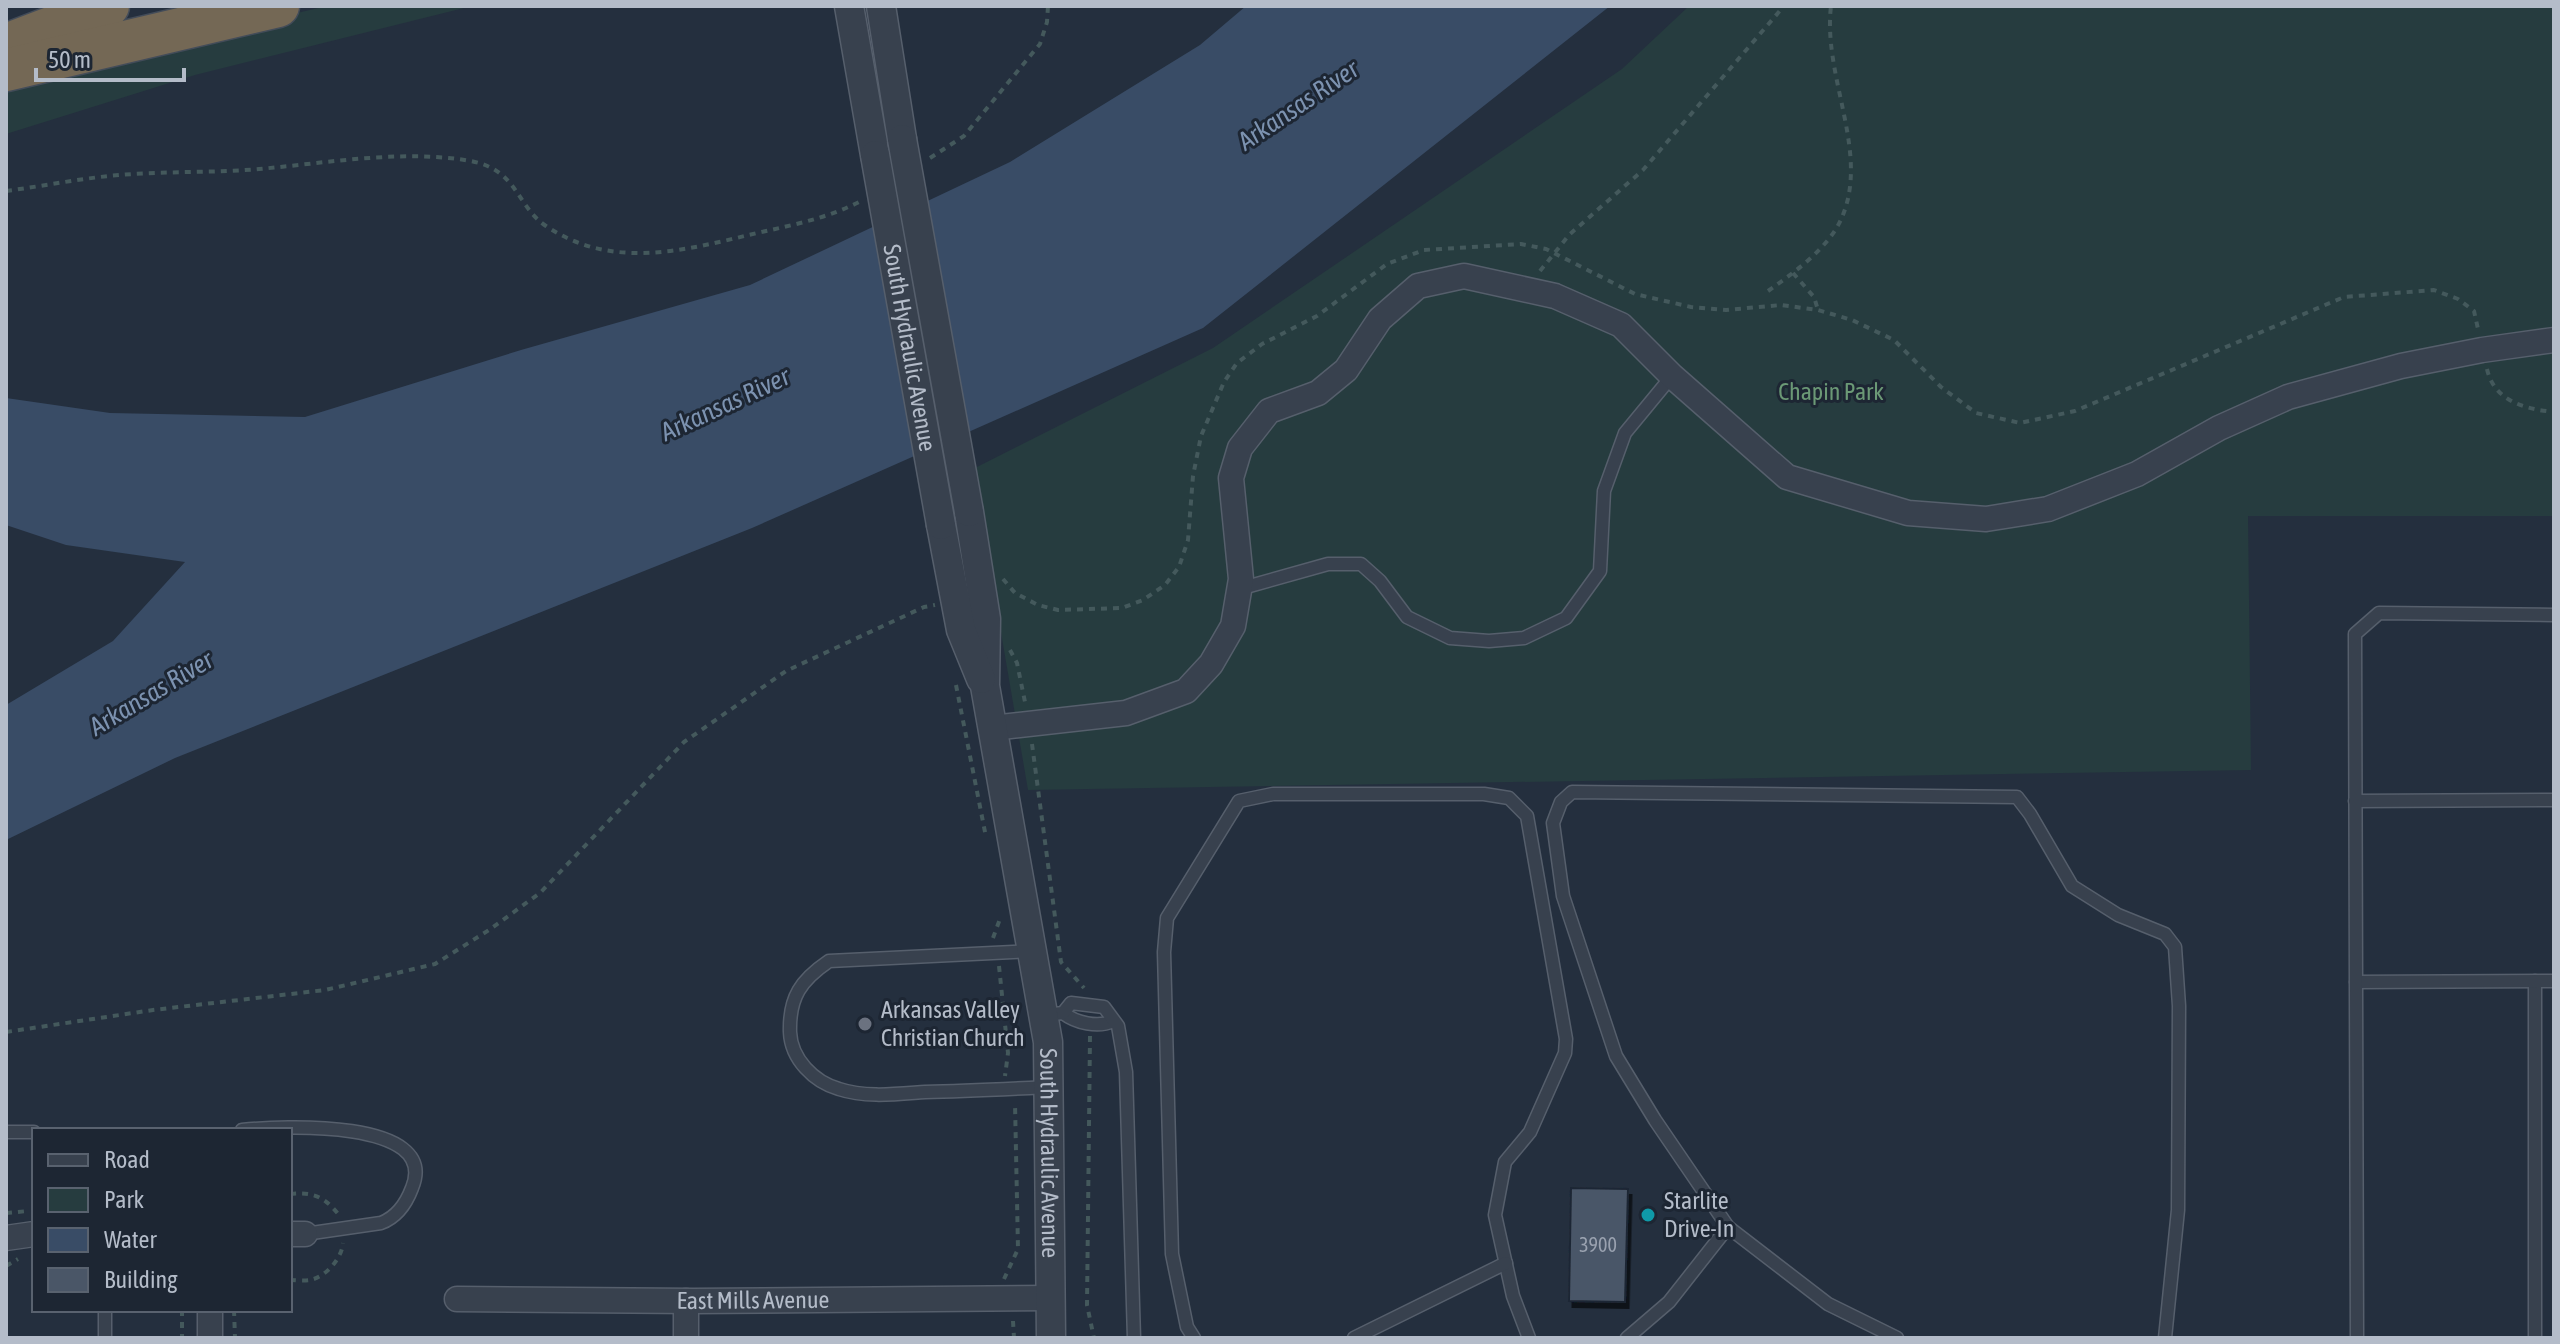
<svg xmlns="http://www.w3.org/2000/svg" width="2560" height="1344" font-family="'Asap Condensed',sans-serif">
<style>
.green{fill:#263c3f}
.water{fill:#394c66}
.building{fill:#4a5667;stroke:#1f2835;stroke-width:2;filter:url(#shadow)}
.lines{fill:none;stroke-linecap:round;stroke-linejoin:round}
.service-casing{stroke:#565f6c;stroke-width:15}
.minor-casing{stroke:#565f6c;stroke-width:27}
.tertiary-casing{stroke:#565f6c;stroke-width:31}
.motorway-casing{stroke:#434c59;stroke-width:45}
.path{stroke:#44595c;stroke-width:4;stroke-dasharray:6 6;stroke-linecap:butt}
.service{stroke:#38414e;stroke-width:12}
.minor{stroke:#38414e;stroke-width:24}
.tertiary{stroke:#38414e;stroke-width:28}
.motorway{stroke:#746855;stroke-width:42}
.tertiary-bridge-casing{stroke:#565f6c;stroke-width:31;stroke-linecap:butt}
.tertiary-bridge{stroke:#38414e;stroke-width:28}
.worship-dot{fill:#6b7280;stroke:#1d2633;stroke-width:3}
.culture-dot{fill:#0f9aa8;stroke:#1d2633;stroke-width:3}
.labels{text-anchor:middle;stroke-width:6;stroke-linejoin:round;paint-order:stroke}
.number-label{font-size:20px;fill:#9aa2b0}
.street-label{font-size:24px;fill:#b4bcc9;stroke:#1d2633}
.park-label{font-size:24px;fill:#6b9976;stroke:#1d2633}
.poi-label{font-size:24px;fill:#b4bcc9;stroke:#1d2633;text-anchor:start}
.water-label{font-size:26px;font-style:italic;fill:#7c92b0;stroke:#1d2633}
</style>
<defs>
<filter id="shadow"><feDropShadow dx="3.5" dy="6" stdDeviation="0" flood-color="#0009"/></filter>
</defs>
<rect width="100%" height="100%" fill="#242f3e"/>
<g class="green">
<path d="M 327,6 L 472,6 L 195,75 L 6,134 L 6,81 Z"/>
<path d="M 1689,6 L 2554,6 L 2554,516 L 2248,516 L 2251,770 L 1028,790 L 973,469 L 1213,348 L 1622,69 Z"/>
</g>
<path class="water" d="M 1246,6 L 1610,6 L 1203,328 L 752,528 L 175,758 L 6,840 L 6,705 L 113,641 L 185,562 L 66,545 L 6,525 L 6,398 L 110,413 L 305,417 L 521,350 L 750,285 L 1010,162 L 1200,45 Z"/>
<path class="building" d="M 1571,1188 L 1628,1189 L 1625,1302 L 1569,1301 Z"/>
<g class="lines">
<g class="service-casing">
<g id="service">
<path d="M 1239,589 L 1328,564 L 1361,564 L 1380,581 L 1407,617 L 1450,638 L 1489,641 L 1524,638 L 1566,618 L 1600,571 L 1604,491 L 1625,433 L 1672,376"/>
<path d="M 2355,801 L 2554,800"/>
<path d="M 1032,951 L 829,961 C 801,980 789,997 790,1032 C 791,1059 814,1082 839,1089 C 866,1098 897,1094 925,1092 C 966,1091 1007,1089 1049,1087"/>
<path d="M 2535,981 L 2535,1338"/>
<path d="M 2356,982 L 2554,981"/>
<path d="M 1063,1013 C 1076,1023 1098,1028 1113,1021"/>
<path d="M 1043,1015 L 1063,1013 L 1071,1003 L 1104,1007 L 1118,1026 L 1126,1072 L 1134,1338"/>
<path d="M 242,1130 C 279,1126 441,1118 412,1188 C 406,1204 397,1217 381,1223 L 305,1234"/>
<path d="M 6,1132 L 34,1132"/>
<path d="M 105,1310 L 105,1338"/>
<path d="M 1194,1338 L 1187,1327 L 1172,1254 L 1164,952 L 1167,918 L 1239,801 L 1273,794 L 1484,794 L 1509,798 L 1527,816 L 1566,1039 L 1565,1053 L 1530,1132 L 1505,1162 L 1495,1215 L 1513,1296 L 1529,1338"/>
<path d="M 1354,1338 L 1506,1263"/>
<path d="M 1627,1338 L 1669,1302 L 1728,1227"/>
<path d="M 1897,1338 L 1828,1304 L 1728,1227 L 1655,1120 L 1616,1056 L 1563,896 L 1553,823 L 1561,802 L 1572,792 L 2017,797 L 2030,814 L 2072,886 L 2118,915 L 2165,934 L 2175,947 L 2179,1006 L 2178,1210 L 2165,1338"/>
<path d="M 2357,1338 L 2355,634 L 2379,613 L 2554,615"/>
</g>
</g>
<g class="minor-casing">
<g id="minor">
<path d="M 992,728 L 1126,713 L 1186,691 L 1211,664 L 1233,626 L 1241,579 L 1231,478 L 1240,448 L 1269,411 L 1318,393 L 1346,370 L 1380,319 L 1418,286 L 1464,276 L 1555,296 L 1621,325 L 1672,376 L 1787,477 L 1908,513 L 1986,519 L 2048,509 L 2137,474 L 2219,428 L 2288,397 L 2401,366 L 2482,350 L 2554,340"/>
<path d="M 290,1234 L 305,1234"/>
<path d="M 6,1238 L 34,1234"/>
<path id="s1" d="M 457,1299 L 693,1301 L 1050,1298"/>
<path d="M 210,1338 L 210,1310"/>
<path d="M 686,1338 L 686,1301"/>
</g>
</g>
<g class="tertiary-casing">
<g id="tertiary">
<path d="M 849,6 L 875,155"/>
<path d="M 881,6 L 902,139"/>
<path id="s2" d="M 969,512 L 986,619 L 985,686 L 1048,1042 L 1051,1338"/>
<path d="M 941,525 L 961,630 L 981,679"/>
</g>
</g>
<g class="motorway-casing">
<g id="motorway">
<path d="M 6,45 L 108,6"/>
<path d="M 6,70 L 278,6"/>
</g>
</g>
<g class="path">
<path d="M 930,158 L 964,136 L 1040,44 L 1047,22 L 1048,6"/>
<path d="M 6,191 C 44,186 82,178 120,175 C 166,171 213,173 259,169 C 328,163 403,149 471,161 C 518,170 516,206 546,226 C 613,271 686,250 757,233 C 793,225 828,218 861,201"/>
<path d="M 1540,271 L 1569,235 L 1643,170 L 1784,6"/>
<path d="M 1793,273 L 1814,297 L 1818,310"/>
<path d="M 1768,291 C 1792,274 1820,254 1836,229 C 1876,161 1822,81 1831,6"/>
<path d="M 2487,369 C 2494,401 2525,409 2554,412"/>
<path d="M 1003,579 L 1015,593 L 1038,605 L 1058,610 L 1122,608 L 1143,600 L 1165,585 L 1179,567 L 1188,540 L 1193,476 L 1201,436 L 1224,382 L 1237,363 L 1262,344 L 1317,316 L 1387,264 L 1424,250 L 1521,244 L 1546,249 L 1635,294 L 1691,307 L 1726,310 L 1781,305 L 1818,310 L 1852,320 L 1894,340 L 1941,387 L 1976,413 L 2020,423 L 2075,411 L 2344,297 L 2434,290 L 2458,299 L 2474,311 L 2478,329"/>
<path d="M 1010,650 L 1017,663 L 1025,702"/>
<path d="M 956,685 L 986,837"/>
<path d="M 1032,744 L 1061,962 L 1084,988"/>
<path d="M 993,938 L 1001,916"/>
<path d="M 999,966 L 1008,1053 L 1005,1076"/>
<path d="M 6,1032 L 153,1010 L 325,990 L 435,964 L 489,930 L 540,893 L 684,742 L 786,671 L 924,607 L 935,605"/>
<path d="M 1090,1036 L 1087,1305 L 1094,1338"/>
<path d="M 290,1194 C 313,1192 324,1196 339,1215"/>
<path d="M 6,1213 L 28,1211"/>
<path d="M 6,1266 L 18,1259"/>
<path d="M 1004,1279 L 1018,1249 L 1015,1103"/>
<path d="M 290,1280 C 296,1280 304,1281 310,1280 C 326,1277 342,1258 343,1243"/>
<path d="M 182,1310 L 182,1338"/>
<path d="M 234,1310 L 235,1338"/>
<path d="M 1013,1321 L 1014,1338"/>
</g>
<use href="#service" class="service"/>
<use href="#minor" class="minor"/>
<use href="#tertiary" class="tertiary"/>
<use href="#motorway" class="motorway"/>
<g class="tertiary-bridge-casing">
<g id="tertiary-bridge">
<path d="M 902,139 L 969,512"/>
<path id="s3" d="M 875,155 L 941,525"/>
</g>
</g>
<use href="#tertiary-bridge" class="tertiary-bridge"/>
</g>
<circle class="worship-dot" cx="865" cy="1024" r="8"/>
<circle class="culture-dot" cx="1648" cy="1215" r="8"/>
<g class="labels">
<g class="number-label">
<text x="1598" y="1252">3900</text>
</g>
<g class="street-label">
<text dy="8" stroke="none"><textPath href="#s3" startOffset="196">South Hydraulic Avenue</textPath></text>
<text dy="8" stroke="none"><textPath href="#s2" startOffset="648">South Hydraulic Avenue</textPath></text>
<text dy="8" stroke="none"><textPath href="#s1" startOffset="296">East Mills Avenue</textPath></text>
</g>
<g class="park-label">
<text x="1831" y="400">Chapin Park</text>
</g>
<g class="poi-label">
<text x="881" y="1018">Arkansas Valley<tspan x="881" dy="28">Christian Church</tspan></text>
<text x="1664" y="1209">Starlite<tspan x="1664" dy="28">Drive-In</tspan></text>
</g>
<g class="water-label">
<text transform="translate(1298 105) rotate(-34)" y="9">Arkansas River</text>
<text transform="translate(725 404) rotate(-25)" y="9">Arkansas River</text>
<text transform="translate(151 693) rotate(-31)" y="9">Arkansas River</text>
</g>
</g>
<rect width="2560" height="1344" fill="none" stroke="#b4bcc9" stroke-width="16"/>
<rect x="32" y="1128" width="260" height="184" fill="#1d2633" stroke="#59626f" stroke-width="2"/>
<rect x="48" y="1154" width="40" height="12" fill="#38414e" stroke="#59626f" stroke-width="2"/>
<text x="104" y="1168" font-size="24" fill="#b4bcc9">Road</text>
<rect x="48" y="1188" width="40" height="24" fill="#263c3f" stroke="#59626f" stroke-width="2"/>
<text x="104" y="1208" font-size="24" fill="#b4bcc9">Park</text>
<rect x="48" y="1228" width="40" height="24" fill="#394c66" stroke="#59626f" stroke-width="2"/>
<text x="104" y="1248" font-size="24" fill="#b4bcc9">Water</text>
<rect x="48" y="1268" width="40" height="24" fill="#4a5667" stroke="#59626f" stroke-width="2"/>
<text x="104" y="1288" font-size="24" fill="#b4bcc9">Building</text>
<path d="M36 68v12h148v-12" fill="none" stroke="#b4bcc9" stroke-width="4"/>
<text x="48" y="68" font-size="24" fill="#b4bcc9" stroke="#1d2633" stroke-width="6" paint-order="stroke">50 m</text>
</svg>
